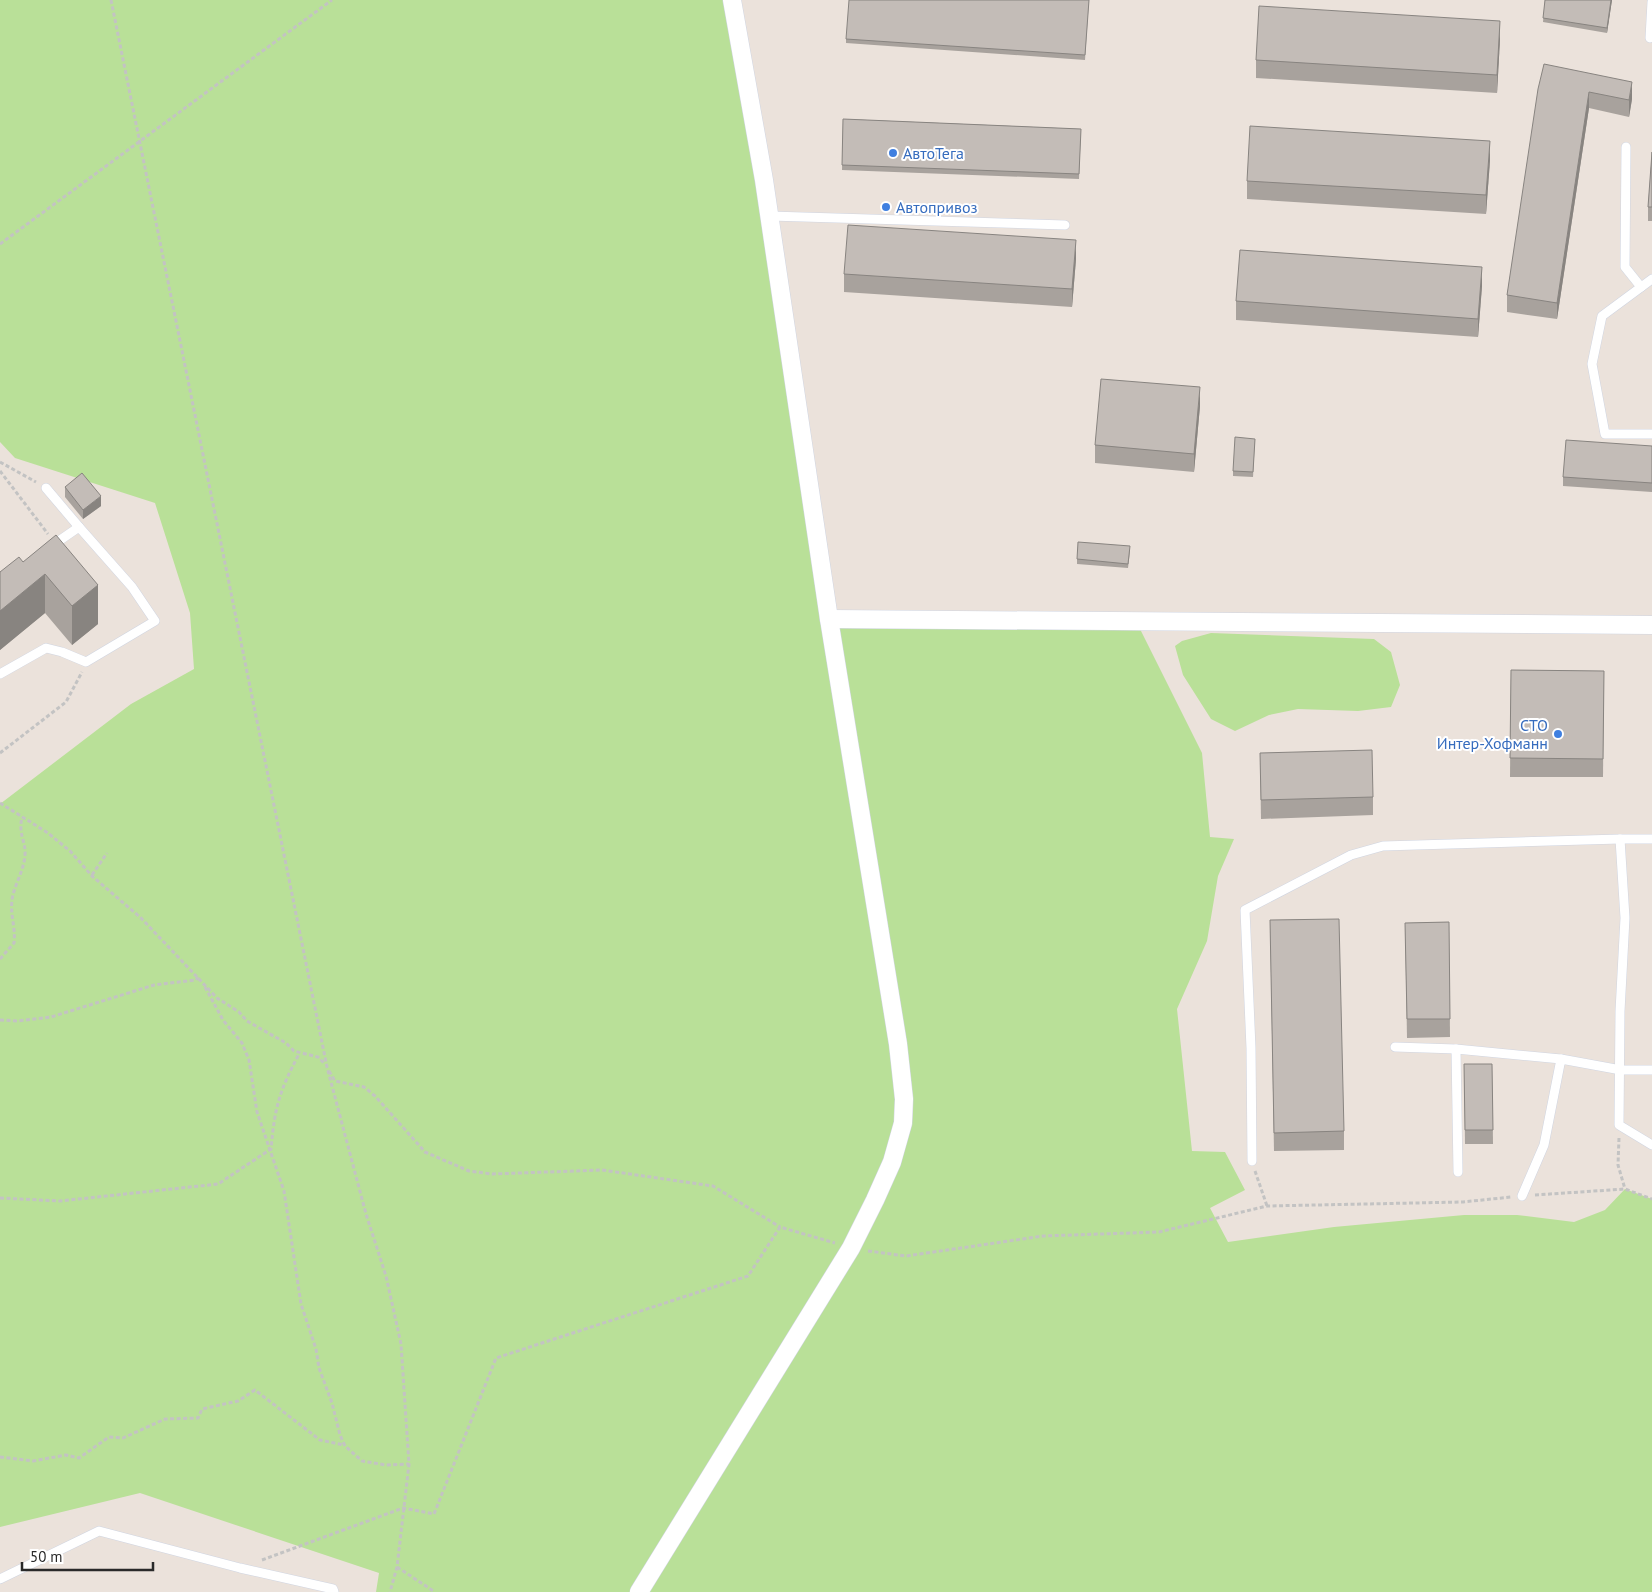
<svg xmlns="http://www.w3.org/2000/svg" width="1652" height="1592" font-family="'PT Sans',sans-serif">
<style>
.green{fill:#b9e098}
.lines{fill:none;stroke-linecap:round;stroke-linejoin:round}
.lane-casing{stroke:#d0d5e1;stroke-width:10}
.street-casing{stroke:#d0d5e1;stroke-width:19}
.path{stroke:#c3c3c3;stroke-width:3;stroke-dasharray:4 2.5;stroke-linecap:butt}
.lane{stroke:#fff;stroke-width:9}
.street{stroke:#fff;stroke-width:18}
.wall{fill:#a8a29d}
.shaded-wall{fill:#888480}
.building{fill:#c3bcb7;stroke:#888480}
.shop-dot{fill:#3f7fe0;stroke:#fff;stroke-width:2}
.labels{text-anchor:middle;stroke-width:4;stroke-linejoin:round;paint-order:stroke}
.shop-label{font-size:16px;fill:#366cbe;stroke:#fff;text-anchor:start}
</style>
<rect width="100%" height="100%" fill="#ebe2db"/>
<g class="green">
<path d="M 0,0 L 732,0 L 829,618 L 1136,621 L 1202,753 L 1210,837 L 1234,839 L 1218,876 L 1207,941 L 1177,1009 L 1192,1151 L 1225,1152 L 1245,1190 L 1210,1208 L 1228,1242 L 1334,1227 L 1464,1215 L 1517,1215 L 1574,1222 L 1605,1210 L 1625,1189 L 1652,1199 L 1652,1592 L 376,1592 L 379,1573 L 140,1493 L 0,1527 L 0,804 L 131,704 L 194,669 L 190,613 L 155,503 L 15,458 L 0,442 Z"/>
<path d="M 1211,633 L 1374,639 L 1391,652 L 1400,685 L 1391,707 L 1358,711 L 1298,709 L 1269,715 L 1235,731 L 1211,719 L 1183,675 L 1175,646 L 1182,641 Z"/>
</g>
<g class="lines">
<g class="lane-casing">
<g id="lane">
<path d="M 1650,38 L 1652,2"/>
<path d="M 1626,147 L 1625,267 L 1641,287"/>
<path d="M 770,216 L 1065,225"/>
<path d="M 1652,279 L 1602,316 L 1592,364 L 1605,434 L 1652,434"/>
<path d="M 46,488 L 79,527"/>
<path d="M 0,674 L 46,648 L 62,652 L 86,662 L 155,621 L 132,587 L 79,527 L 53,545"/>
<path d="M 1652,839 L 1620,839 L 1625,918 L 1620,1011 L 1619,1125 L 1652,1145"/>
<path d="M 1395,1047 L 1456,1049 L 1561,1059"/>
<path d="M 1456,1049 L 1458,1172"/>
<path d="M 1252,1161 L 1251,1048 L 1245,910 L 1351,855 L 1383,846 L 1620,839"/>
<path d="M 1522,1196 L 1544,1145 L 1561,1059 L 1621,1070 L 1652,1070"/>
<path d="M 0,1579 L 99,1531 L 240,1568 L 333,1589 L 334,1592"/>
</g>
</g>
<g class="street-casing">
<g id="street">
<path d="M 829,619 L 1652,625"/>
<path d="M 639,1592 L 851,1248 L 875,1200 L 892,1162 L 903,1123 L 904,1099 L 898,1044 L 829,619 L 764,180 L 732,0"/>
</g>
</g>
<g class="path">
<path d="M 111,0 L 327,1067 L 366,1214 L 386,1276 L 401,1344 L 409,1464 L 397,1567 L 390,1592"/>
<path d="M 0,244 L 332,0"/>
<path d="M 0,462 L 36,482"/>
<path d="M 0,471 L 48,534"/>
<path d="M 0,753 L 66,702 L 82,672"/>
<path d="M 0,803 L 48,833 L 70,851 L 92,876 L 141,918 L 217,998 L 239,1012 L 247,1021 L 286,1043 L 294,1051 L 318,1057 L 325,1064"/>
<path d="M 92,875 L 107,853"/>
<path d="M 0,959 L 14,943 C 16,929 10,915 12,900 C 14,885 24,871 25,855 C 26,841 18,835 22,817"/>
<path d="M 205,987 L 223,1020 L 242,1043 L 249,1060 L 257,1112 L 284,1191 L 301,1304 L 316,1349 L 319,1368 L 332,1403 L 340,1435 L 345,1446 L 362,1461 L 386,1465 L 409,1464"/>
<path d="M 0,1020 L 18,1021 L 51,1017 L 154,985 L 196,980 L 198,977"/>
<path d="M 329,1071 L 335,1081 L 364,1087 L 375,1096 L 425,1152 L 469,1171 L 492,1174 L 602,1170 L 713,1186 L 780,1227"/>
<path d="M 1619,1138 L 1618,1165 L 1625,1189"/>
<path d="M 1255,1171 L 1267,1206"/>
<path d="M 1535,1195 L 1625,1189 L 1652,1199"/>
<path d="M 0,1198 L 60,1201 L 218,1184 L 271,1149 C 275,1106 279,1092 299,1054"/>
<path d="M 868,1251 L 906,1256 L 1043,1236 L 1159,1232 L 1267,1206 L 1463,1202 L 1511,1197"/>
<path d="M 0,1457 L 33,1461 L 66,1455 L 79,1458 L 109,1437 L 123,1438 L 165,1419 L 198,1418 L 202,1409 L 238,1401 L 255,1390 L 320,1440 L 344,1445"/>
<path d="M 262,1560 L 403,1508 L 434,1514 L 496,1358 L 748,1276 L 780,1227 L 835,1243"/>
<path d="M 397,1567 L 435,1592"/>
</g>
<use href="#lane" class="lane"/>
<use href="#street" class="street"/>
</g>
<g class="wall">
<path d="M 1089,0 L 1085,60 L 846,43 L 846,39 Z"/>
<path d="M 1545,0 L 1612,0 L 1607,33 L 1543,22 Z"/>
<path d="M 1500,39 L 1497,93 L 1256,78 L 1256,60 Z"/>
<path d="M 1544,64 L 1632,99 L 1629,117 L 1589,108 L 1557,319 L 1507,312 L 1507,295 Z"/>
<path d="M 843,119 L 1081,129 L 1079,179 L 842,170 Z"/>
<path d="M 1652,152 L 1652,221 L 1648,221 L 1648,207 Z"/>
<path d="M 1490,160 L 1486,214 L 1247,199 L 1247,181 Z"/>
<path d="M 1076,259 L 1072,307 L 844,292 L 844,274 Z"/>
<path d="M 1482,286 L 1478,337 L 1236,320 L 1236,301 Z"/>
<path d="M 1200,406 L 1194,472 L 1095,463 L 1095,445 Z"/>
<path d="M 1255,439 L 1253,477 L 1233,476 L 1233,471 Z"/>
<path d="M 1652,446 L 1652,492 L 1563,486 L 1563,477 Z"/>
<path d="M 65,487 L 101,506 L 83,519 L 65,497 Z"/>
<path d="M 1130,551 L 1128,568 L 1077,564 L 1077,559 Z"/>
<path d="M 23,562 L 98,585 L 98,624 L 72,645 L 45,613 L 0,650 L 0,572 Z"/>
<path d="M 1511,670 L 1604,671 L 1603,777 L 1510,777 Z"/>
<path d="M 1260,753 L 1373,797 L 1373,815 L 1261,819 Z"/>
<path d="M 1270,920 L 1344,1131 L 1344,1150 L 1274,1151 Z"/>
<path d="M 1449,922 L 1450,1037 L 1407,1038 L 1405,923 Z"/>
<path d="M 1464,1064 L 1492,1064 L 1493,1144 L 1465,1144 Z"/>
</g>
<g class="shaded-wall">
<path d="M 1611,0 L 1612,0 L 1607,33 L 1607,28 Z"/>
<path d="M 1500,21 L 1500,39 L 1497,93 L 1497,75 Z"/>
<path d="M 1632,82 L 1632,99 L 1629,117 L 1629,100 Z"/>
<path d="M 1589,92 L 1589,108 L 1557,319 L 1557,303 Z"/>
<path d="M 1490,141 L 1490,160 L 1486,214 L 1486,195 Z"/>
<path d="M 1076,240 L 1076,259 L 1072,307 L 1072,289 Z"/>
<path d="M 1482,267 L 1482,286 L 1478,337 L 1478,319 Z"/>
<path d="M 1200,387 L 1200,406 L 1194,472 L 1194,454 Z"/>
<path d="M 101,496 L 101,506 L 83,519 L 83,510 Z"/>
<path d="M 45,574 L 45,613 L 0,650 L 0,611 Z"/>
<path d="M 98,585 L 98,624 L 72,645 L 72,606 Z"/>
</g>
<g class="building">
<path d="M 849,0 L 1089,0 L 1085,55 L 846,39 Z"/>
<path d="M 1545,0 L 1611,0 L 1607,28 L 1543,18 Z"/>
<path d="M 1259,6 L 1500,21 L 1497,75 L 1256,60 Z"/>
<path d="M 1544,64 L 1632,82 L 1629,100 L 1589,92 L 1557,303 L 1507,295 L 1538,89 Z"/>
<path d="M 843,119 L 1081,129 L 1079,174 L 842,165 Z"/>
<path d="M 1250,126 L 1490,141 L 1486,195 L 1247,181 Z"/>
<path d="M 1652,152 L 1652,207 L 1648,207 Z"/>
<path d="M 848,225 L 1076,240 L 1072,289 L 844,274 Z"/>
<path d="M 1240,250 L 1482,267 L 1478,319 L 1236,301 Z"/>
<path d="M 1101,379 L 1200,387 L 1194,454 L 1095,445 Z"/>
<path d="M 1235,437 L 1255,439 L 1253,472 L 1233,471 Z"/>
<path d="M 1566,440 L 1652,446 L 1652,483 L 1563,477 Z"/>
<path d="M 82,473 L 101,496 L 83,510 L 65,487 Z"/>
<path d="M 56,535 L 98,585 L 72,606 L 45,574 L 0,611 L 0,572 L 19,557 L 23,562 Z"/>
<path d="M 1078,542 L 1130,546 L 1128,564 L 1077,559 Z"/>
<path d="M 1511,670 L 1604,671 L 1603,759 L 1510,758 Z"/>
<path d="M 1372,750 L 1373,797 L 1261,800 L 1260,753 Z"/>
<path d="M 1339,919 L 1344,1131 L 1274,1133 L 1270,920 Z"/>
<path d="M 1449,922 L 1450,1019 L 1407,1019 L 1405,923 Z"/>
<path d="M 1464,1064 L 1492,1064 L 1493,1130 L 1465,1130 Z"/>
</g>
<g class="shop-dot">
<circle cx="893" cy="153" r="5"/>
<circle cx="886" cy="207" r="5"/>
<circle cx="1558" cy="734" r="5"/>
</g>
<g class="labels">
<g class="shop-label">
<text x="903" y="159">АвтоТега</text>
<text x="896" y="213">Автопривоз</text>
<text x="1548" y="731" text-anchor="end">СТО<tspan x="1548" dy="18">Интер-Хофманн</tspan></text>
</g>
</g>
<path d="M22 1562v8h131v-8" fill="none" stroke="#292929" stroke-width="2.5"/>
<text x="30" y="1562" font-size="15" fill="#292929" stroke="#ffffff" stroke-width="4" paint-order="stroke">50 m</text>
</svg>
